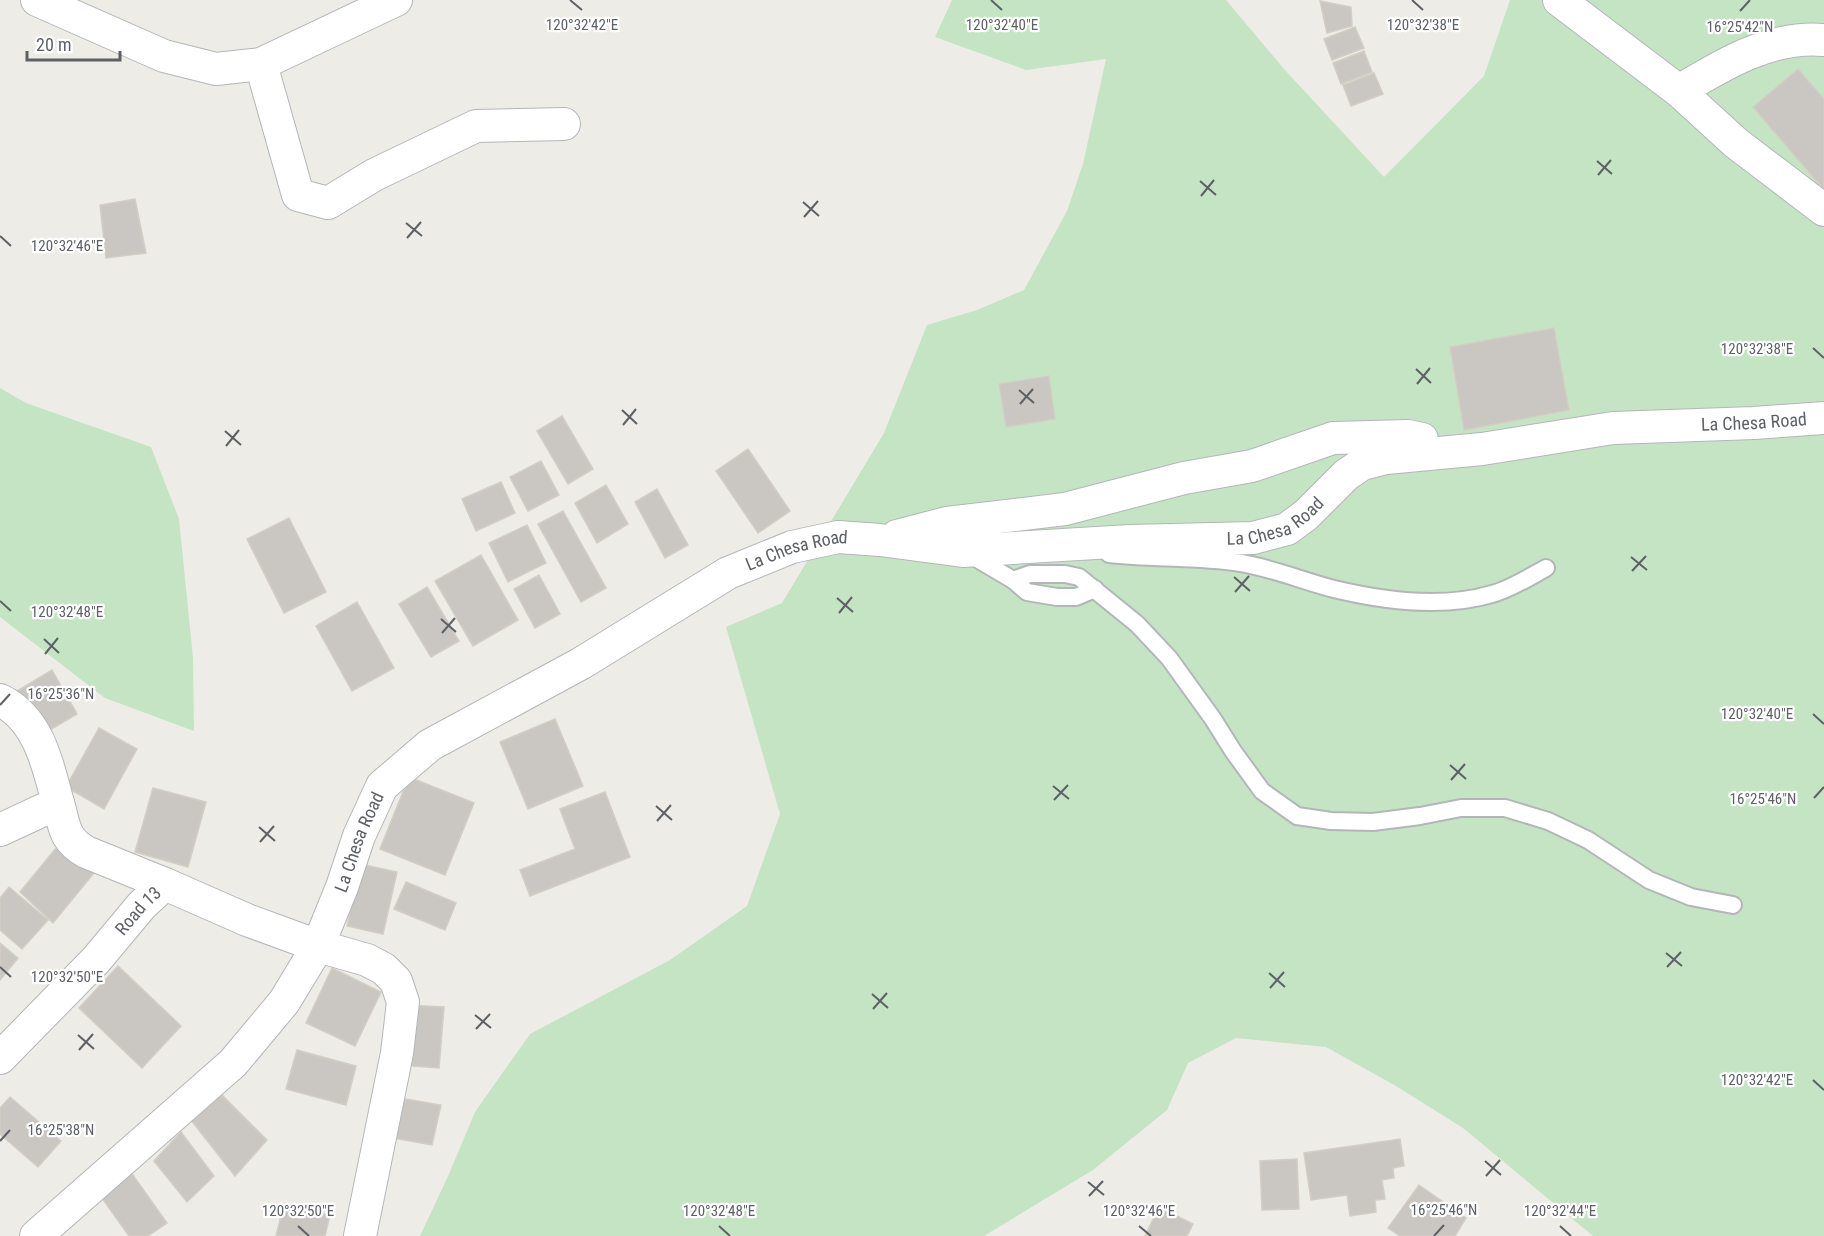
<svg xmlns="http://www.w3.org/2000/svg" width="1824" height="1236" font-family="'Roboto Condensed',sans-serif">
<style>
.green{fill:#c5e4c4}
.building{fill:#cac7c2;stroke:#d3cec4;stroke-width:1.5}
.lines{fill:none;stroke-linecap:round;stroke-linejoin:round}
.service-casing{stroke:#b3b6b9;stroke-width:20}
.minor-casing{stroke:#b3b6b9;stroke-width:34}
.service{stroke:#fff;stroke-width:16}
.minor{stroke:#fff;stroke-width:32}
.ticks{fill:none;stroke:#5d6165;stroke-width:2}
.labels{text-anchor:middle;stroke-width:4.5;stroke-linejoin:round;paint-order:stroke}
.street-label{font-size:18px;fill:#5d6165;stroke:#fff}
.ticks-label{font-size:15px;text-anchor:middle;fill:#5d6165;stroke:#fff;stroke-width:4.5;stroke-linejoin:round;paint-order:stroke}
</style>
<rect width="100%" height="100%" fill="#eeece6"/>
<g class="green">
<path d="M 952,0 L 1226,0 L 1284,69 L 1384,177 L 1484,76 L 1510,0 L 1824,0 L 1824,1236 L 1593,1236 L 1463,1128 L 1396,1086 L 1326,1047 L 1236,1038 L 1188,1063 L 1167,1110 L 1093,1170 L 984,1236 L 420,1236 L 449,1174 L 475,1112 L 530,1034 L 670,960 L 747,906 L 780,814 L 726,627 L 782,603 L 884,433 L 927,325 L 977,310 L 1024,290 L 1067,211 L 1083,164 L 1106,59 L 1026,70 L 935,37 Z"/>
<path d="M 0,388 L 26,403 L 151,447 L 179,519 L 193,658 L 194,731 L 105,698 L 0,617 Z"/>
</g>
<g class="building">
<path d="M 1320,1 L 1351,7 L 1352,26 L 1327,33 Z"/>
<path d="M 1355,27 L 1364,48 L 1332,60 L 1324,39 Z"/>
<path d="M 1364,51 L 1372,72 L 1341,84 L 1333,63 Z"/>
<path d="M 1798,69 L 1824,99 L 1824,190 L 1753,107 Z"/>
<path d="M 1374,73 L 1383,94 L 1351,106 L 1343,85 Z"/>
<path d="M 135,199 L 146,253 L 106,258 L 100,205 Z"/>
<path d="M 1554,328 L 1569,410 L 1464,430 L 1450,347 Z"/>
<path d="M 1049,376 L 1055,419 L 1006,427 L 999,384 Z"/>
<path d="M 562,416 L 593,469 L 568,484 L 537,431 Z"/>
<path d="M 748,449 L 790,511 L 758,533 L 716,471 Z"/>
<path d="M 541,461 L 559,495 L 528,511 L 510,477 Z"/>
<path d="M 501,482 L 515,513 L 476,531 L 462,499 Z"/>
<path d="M 606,485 L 628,524 L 597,543 L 575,503 Z"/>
<path d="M 657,489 L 688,545 L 665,558 L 635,502 Z"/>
<path d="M 563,511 L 606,588 L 581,602 L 538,524 Z"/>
<path d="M 289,518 L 326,592 L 284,613 L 247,539 Z"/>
<path d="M 527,525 L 546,563 L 508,582 L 489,543 Z"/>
<path d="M 481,555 L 518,620 L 473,646 L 435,581 Z"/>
<path d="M 539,575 L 560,614 L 535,628 L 514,589 Z"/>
<path d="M 427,587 L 459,641 L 431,657 L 399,604 Z"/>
<path d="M 357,602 L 394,668 L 352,691 L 316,626 Z"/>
<path d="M 52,670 L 77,714 L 38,737 L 12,694 Z"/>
<path d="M 555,719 L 583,786 L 528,809 L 500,742 Z"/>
<path d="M 99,728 L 137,749 L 104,809 L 66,787 Z"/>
<path d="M 409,777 L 474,803 L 445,875 L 380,849 Z"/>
<path d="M 153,788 L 206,802 L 188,867 L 135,852 Z"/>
<path d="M 605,792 L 630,857 L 530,896 L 520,870 L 575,849 L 560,809 Z"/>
<path d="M 56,848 L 102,863 L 53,923 L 20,892 Z"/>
<path d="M 360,864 L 397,872 L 383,934 L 347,926 Z"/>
<path d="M 406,882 L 456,903 L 445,930 L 394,909 Z"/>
<path d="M 9,887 L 48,920 L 22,949 L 0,930 L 0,898 Z"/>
<path d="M 0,943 L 18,958 L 0,980 Z"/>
<path d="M 118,966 L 181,1026 L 142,1068 L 79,1008 Z"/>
<path d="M 332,968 L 381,992 L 355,1046 L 306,1023 Z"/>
<path d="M 404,1005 L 444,1007 L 439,1068 L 400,1065 Z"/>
<path d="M 297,1050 L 356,1066 L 346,1105 L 286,1089 Z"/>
<path d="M 222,1095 L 267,1140 L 235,1176 L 191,1120 Z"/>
<path d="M 10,1097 L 61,1141 L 38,1167 L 0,1134 L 0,1108 Z"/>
<path d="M 394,1097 L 441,1105 L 432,1145 L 387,1137 Z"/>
<path d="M 181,1132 L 214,1176 L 187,1202 L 154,1161 Z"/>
<path d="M 1400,1139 L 1404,1166 L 1393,1168 L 1394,1178 L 1382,1180 L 1385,1199 L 1375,1200 L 1376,1212 L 1350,1216 L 1347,1195 L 1311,1200 L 1304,1153 Z"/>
<path d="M 1297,1159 L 1299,1209 L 1262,1210 L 1260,1161 Z"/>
<path d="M 130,1171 L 167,1223 L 148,1236 L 129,1236 L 99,1194 Z"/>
<path d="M 1419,1185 L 1466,1218 L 1455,1236 L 1400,1236 L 1388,1228 Z"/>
<path d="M 284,1204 L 330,1215 L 325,1236 L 276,1236 Z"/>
<path d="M 1159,1207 L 1193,1224 L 1187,1236 L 1145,1236 Z"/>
</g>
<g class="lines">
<g class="service-casing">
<g id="service">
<path d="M 969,554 L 1013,580 L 1027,592 L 1057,597 L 1076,597 L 1095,589"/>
<path d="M 1109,554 C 1153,559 1197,556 1241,563 C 1272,568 1303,581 1334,589 C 1384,601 1442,609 1492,594 C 1511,589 1529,577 1546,568"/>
<path d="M 1013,580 L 1030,574 L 1065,574 L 1079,577 L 1137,624 L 1169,658 L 1213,719 L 1233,751 L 1262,791 L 1297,816 L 1331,821 L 1373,822 L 1420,816 L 1461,808 L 1505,808 L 1548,821 L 1588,840 L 1649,880 L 1691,897 L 1733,905"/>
</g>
</g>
<g class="minor-casing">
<g id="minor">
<path d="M 37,0 L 164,56 L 216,69 L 261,64 L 396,0"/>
<path d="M 1559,0 L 1679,91 L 1736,143 L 1824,210"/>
<path d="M 261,64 L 298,195 L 328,203 L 374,175 L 476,126 L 564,124"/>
<path d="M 1679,91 C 1722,65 1771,35 1824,40"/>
<path d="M 897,536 L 947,523 L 1065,509 L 1184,478 L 1252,466 L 1333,438 L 1408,436 L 1422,439"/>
<path d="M 0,700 C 39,719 48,765 58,803"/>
<path d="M 0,830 L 58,803 C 65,826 63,839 86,852 L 165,884"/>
<path id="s1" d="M 0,1058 L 96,960 L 142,905 L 165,884 L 247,920 L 318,946 L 367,960 L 384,969 L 396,981 L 403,1002 L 397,1053 L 360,1236"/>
<path id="s2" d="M 36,1236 L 233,1063 L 284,1002 L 318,946 L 342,887 L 359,836 L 382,786 L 430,745 L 580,664 L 728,573 L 792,547 L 838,537 L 880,540 L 963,551 L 1130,541 L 1253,538 L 1287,529 L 1306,515 L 1346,475 L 1362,464 L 1386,458 L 1482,449 L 1613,428 L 1754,423 L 1824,418"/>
</g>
</g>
<use href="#service" class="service"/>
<use href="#minor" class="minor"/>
</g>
<path class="ticks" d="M 570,0 L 582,10M 991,0 L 1002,10M 1412,0 L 1423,10M 1740,11 L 1750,0M 1597,161 L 1612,174M 1598,175 L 1611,160M 1200,181 L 1216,195M 1201,196 L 1214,180M 803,202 L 819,216M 804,217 L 818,201M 406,223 L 422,236M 0,236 L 11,246M 407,238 L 421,222M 1813,348 L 1824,358M 1416,369 L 1431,383M 1417,384 L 1430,368M 1019,390 L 1034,403M 1020,404 L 1033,389M 622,410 L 637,424M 623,425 L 636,409M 225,431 L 241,445M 226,446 L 239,430M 1631,557 L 1647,570M 1632,571 L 1646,556M 1234,577 L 1250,591M 1235,592 L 1249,576M 837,598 L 853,612M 0,601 L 11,611M 839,613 L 852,597M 441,619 L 456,632M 442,633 L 455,618M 44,639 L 59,653M 45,654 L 58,638M 0,705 L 10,694M 1813,714 L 1824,724M 1450,765 L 1466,779M 1451,780 L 1465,764M 1053,786 L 1069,799M 1814,798 L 1824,787M 1054,800 L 1068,785M 656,806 L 672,820M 657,821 L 671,805M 259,827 L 275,841M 260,842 L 274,826M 1666,953 L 1682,966M 0,967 L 11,977M 1667,967 L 1681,952M 1269,973 L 1285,987M 1270,988 L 1284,972M 872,994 L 888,1008M 873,1009 L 887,993M 475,1015 L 491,1028M 476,1029 L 490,1014M 78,1035 L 94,1049M 79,1050 L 93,1034M 1813,1080 L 1824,1090M 0,1141 L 10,1130M 1485,1161 L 1501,1175M 1486,1176 L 1500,1160M 1088,1182 L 1104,1195M 1089,1196 L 1103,1181M 298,1226 L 309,1236M 719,1226 L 730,1236M 1139,1226 L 1151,1236M 1560,1226 L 1571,1236M 1434,1236 L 1444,1225"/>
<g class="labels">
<g class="street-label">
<text dy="6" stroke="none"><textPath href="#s2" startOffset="2049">La Chesa Road</textPath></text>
<text dy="6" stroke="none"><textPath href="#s2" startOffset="1546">La Chesa Road</textPath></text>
<text dy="6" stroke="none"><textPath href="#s2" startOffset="1060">La Chesa Road</textPath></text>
<text dy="6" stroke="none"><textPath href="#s2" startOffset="519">La Chesa Road</textPath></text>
<text dy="6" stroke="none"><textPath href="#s1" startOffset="202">Road 13</textPath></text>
</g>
</g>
<g class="ticks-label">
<text x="582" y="30">120°32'42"E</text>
<text x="1002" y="30">120°32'40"E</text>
<text x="1423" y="30">120°32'38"E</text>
<text x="1740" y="32">16°25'42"N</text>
<text x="67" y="251">120°32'46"E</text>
<text x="1757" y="354">120°32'38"E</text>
<text x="67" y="617">120°32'48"E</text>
<text x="61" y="699">16°25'36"N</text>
<text x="1757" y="719">120°32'40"E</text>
<text x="1763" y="804">16°25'46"N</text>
<text x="67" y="982">120°32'50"E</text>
<text x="1757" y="1085">120°32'42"E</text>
<text x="61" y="1135">16°25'38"N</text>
<text x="1444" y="1215">16°25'46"N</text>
<text x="298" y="1216">120°32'50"E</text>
<text x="719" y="1216">120°32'48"E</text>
<text x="1139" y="1216">120°32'46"E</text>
<text x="1560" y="1216">120°32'44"E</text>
</g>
<path d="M27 51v9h93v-9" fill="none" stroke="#5d6165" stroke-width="3"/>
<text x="36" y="51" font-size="18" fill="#5d6165" stroke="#ffffff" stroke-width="4.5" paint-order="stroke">20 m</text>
</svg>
